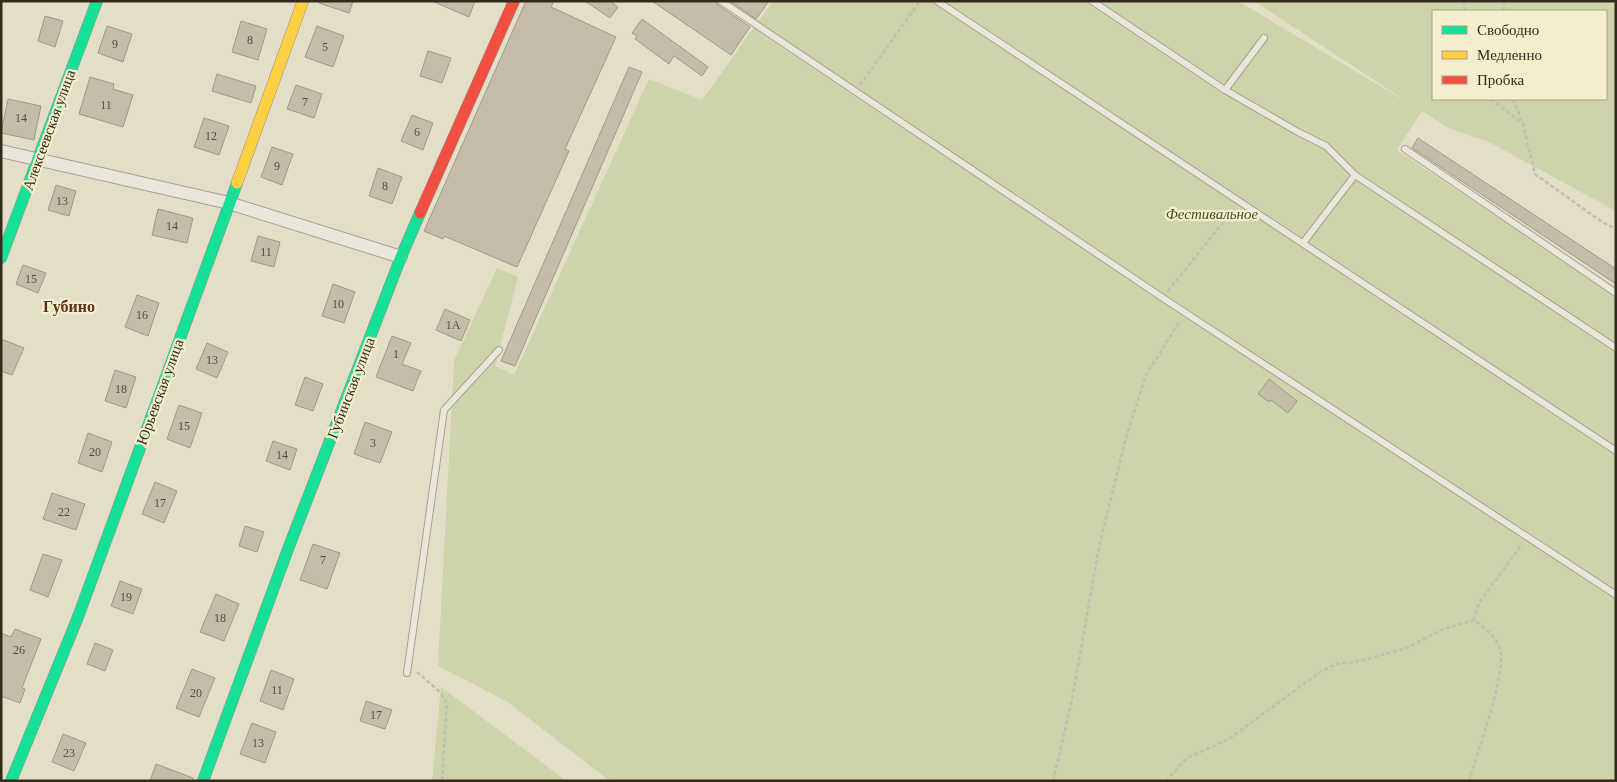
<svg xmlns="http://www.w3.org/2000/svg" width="1617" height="782" font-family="Georgia,serif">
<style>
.green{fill:#cdd4aa;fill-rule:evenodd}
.building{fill:#c5bca9;stroke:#a19988}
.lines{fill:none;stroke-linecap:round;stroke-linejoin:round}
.lane-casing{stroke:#a7a292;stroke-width:8}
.street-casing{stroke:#a7a292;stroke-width:14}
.fast-casing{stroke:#969182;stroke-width:12}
.slow-casing{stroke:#969182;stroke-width:12}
.jam-casing{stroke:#969182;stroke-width:12}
.path{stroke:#c2bfb1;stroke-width:2.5;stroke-dasharray:4 2.5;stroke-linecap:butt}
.lane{stroke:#eae7da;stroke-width:6}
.street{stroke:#eae7da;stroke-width:12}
.fast{stroke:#16e098;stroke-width:11}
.slow{stroke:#ffcf43;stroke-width:11}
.jam{stroke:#f24e42;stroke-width:11}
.labels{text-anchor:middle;stroke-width:4.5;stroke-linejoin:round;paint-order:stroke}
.number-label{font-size:12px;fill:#584e3e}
.street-label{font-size:15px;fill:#342a1b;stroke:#f5eecc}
.park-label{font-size:15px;font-style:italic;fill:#3e5022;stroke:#f5eecc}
.neighbourhood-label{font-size:16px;font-weight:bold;fill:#60321b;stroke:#f5eecc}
</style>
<rect width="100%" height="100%" fill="#e2dec8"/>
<g class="green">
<path d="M 773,1 L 1238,1 L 1412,105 L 1254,1 L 1616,1 L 1616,211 L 1489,142 L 1448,128 L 1422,111 L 1397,150 L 1616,297 L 1616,781 L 610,781 L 506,701 L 438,666 L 454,361 L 497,268 L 518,277 L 495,366 L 514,375 L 649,79 L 702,100 ZM 1433,11 L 1606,11 L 1606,99 L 1433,99 Z"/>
<path d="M 441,687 L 564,779 L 566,781 L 432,781 Z"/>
</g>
<g class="building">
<path d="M 319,1 L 353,1 L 349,13 L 319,3 Z"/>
<path d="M 432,1 L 475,1 L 469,17 Z"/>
<path d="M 526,1 L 554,1 L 551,7 L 616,37 L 565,149 L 569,151 L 517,267 L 444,236 L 443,239 L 424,231 Z"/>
<path d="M 585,1 L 610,1 L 618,7 L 610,18 Z"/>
<path d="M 652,1 L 716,1 L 718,5 L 750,27 L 731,55 Z"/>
<path d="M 730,1 L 769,1 L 756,19 Z"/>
<path d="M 45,16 L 63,21 L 55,47 L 38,41 Z"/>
<path d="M 642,19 L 708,67 L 702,76 L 674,56 L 669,64 L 635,39 L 637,36 L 632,33 Z"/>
<path d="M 241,21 L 267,29 L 258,60 L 232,52 Z"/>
<path d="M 107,26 L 132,34 L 123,62 L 98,53 Z"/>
<path d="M 317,26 L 344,36 L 333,67 L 305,57 Z"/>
<path d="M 428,51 L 451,58 L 442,83 L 420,76 Z"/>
<path d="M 629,67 L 642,72 L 515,366 L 501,361 Z"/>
<path d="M 217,74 L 256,86 L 251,103 L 212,91 Z"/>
<path d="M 90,77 L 114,84 L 113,89 L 133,95 L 123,127 L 79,114 Z"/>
<path d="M 296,85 L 322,94 L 314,118 L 287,109 Z"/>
<path d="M 8,99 L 41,106 L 34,140 L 1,133 Z"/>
<path d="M 412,115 L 433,123 L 423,150 L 401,141 Z"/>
<path d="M 204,118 L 229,126 L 219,155 L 194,147 Z"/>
<path d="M 1418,138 L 1616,269 L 1616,284 L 1412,148 Z"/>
<path d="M 272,147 L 293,154 L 282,185 L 261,177 Z"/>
<path d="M 378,168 L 402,177 L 392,204 L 369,196 Z"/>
<path d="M 56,185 L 76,191 L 69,216 L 48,210 Z"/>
<path d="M 158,209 L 193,218 L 187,243 L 152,235 Z"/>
<path d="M 258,236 L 280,242 L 274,267 L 251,261 Z"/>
<path d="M 23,265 L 46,273 L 38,293 L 16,284 Z"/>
<path d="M 333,284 L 355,292 L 344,323 L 322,316 Z"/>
<path d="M 137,295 L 159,303 L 148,336 L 125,327 Z"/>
<path d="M 445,309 L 470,320 L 461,341 L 436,330 Z"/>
<path d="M 392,336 L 411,343 L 402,364 L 421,371 L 413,391 L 376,377 Z"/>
<path d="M 1,339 L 24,348 L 12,375 L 1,371 Z"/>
<path d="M 207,343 L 228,352 L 217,378 L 196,369 Z"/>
<path d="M 115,370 L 136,377 L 126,408 L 105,401 Z"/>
<path d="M 305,377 L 323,384 L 313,411 L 295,405 Z"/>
<path d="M 1269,379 L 1297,401 L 1288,413 L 1271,400 L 1269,402 L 1258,394 Z"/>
<path d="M 179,405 L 202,413 L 190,448 L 167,439 Z"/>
<path d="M 365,422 L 392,432 L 380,463 L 354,454 Z"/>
<path d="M 88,433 L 112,442 L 102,472 L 78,463 Z"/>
<path d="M 273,441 L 297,449 L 290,470 L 266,461 Z"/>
<path d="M 155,482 L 177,491 L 164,523 L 142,514 Z"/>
<path d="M 52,493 L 85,504 L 76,530 L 43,519 Z"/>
<path d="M 245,526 L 264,532 L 257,552 L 239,546 Z"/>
<path d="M 313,544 L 340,553 L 327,589 L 300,580 Z"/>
<path d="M 43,554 L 62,560 L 48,597 L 30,590 Z"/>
<path d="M 120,581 L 142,589 L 133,614 L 111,606 Z"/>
<path d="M 216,594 L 239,604 L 224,641 L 200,632 Z"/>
<path d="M 15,629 L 41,639 L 22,688 L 25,689 L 20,703 L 1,696 L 1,633 L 11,637 Z"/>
<path d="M 95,643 L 113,650 L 105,671 L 87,664 Z"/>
<path d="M 192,669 L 215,678 L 199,717 L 176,708 Z"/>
<path d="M 271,670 L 294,679 L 283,710 L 260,701 Z"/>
<path d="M 366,701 L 392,710 L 385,729 L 360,721 Z"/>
<path d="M 252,723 L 276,732 L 265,763 L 240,754 Z"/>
<path d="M 63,734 L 86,743 L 74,771 L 52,762 Z"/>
<path d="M 156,764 L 193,778 L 193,781 L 150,781 Z"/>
</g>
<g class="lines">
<g class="lane-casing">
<g id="lane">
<path d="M 721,1 L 1163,298 L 1616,595"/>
<path d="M 937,1 L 1616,451"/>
<path d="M 1092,1 L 1225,90 L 1298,132 L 1326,146 L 1355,175 L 1616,348"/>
<path d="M 1225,90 L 1264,38"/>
<path d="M 1405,149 L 1616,293"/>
<path d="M 1303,243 L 1355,175"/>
<path d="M 407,673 L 444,410 L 499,350"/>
</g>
</g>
<g class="street-casing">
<path id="street" d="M 1,151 L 229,203 L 401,257"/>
</g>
<g class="fast-casing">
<g id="fast">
<path d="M 1,258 L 97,1"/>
<path d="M 11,781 L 78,617 L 237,183"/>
<path d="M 203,781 L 288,549 L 401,257 L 420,213"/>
</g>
</g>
<g class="slow-casing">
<path id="slow" d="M 237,183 L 303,1"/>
</g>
<g class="jam-casing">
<path id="jam" d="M 420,213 L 514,1"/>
</g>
<g class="path">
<path d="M 1464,1 L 1465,11"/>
<path d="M 1503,11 L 1504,1"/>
<path d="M 860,85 L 920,1"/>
<path d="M 1491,99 L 1522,123"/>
<path d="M 1513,99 L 1523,124 L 1535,174 L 1602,222 L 1616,229"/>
<path d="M 1168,291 L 1234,209"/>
<path d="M 417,672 L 440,692 L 447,703 L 442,781"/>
<path d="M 1053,781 L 1072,700 L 1099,547 L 1126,437 L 1146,375 L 1180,321"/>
<path d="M 1166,781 L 1187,758 L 1229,739 L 1320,672 L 1336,664 L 1355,662 L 1407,648 L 1441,630 L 1474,620"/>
<path d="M 1469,781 C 1477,755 1507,671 1500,649 C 1496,636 1484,628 1474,620 L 1479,603 L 1522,544"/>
</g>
<use href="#lane" class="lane"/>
<use href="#street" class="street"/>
<use href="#fast" class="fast"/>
<use href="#slow" class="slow"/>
<use href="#jam" class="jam"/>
</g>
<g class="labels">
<g class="number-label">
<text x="250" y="44">8</text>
<text x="115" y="48">9</text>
<text x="325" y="51">5</text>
<text x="305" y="106">7</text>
<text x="106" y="109">11</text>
<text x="21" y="122">14</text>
<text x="417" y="136">6</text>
<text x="211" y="140">12</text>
<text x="277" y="170">9</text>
<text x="385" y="190">8</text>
<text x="62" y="205">13</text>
<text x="172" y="230">14</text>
<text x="266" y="256">11</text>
<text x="31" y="283">15</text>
<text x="338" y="308">10</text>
<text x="142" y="319">16</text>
<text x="453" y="329">1А</text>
<text x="396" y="358">1</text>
<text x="212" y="364">13</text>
<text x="121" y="393">18</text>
<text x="184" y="430">15</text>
<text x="373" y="447">3</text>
<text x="95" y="456">20</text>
<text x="282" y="459">14</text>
<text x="160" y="507">17</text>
<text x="64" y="516">22</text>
<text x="323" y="564">7</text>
<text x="126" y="601">19</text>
<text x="220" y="622">18</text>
<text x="19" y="654">26</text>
<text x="277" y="694">11</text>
<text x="196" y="697">20</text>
<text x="376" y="719">17</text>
<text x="258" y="747">13</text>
<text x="69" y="757">23</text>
</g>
<g class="street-label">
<text transform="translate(49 130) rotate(-70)" y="5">Алексеевская улица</text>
<text transform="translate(351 388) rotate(-69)" y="5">Губинская улица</text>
<text transform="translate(160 392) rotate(-70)" y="5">Юрьевская улица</text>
</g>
<g class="park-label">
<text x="1212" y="219">Фестивальное</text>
</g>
<g class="neighbourhood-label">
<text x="69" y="312">Губино</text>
</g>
</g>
<rect width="1617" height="782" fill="none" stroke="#342a1b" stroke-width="5"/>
<rect x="1432" y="10" width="175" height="90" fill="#f5eecc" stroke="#a8a085"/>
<rect x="1442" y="26" width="25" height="8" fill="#16e098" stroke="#a8a085"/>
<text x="1477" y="35" font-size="15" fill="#342a1b">Свободно</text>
<rect x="1442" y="51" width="25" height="8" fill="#ffcf43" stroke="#a8a085"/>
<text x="1477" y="60" font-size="15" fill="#342a1b">Медленно</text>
<rect x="1442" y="76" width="25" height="8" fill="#f24e42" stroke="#a8a085"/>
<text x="1477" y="85" font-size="15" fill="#342a1b">Пробка</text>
</svg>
